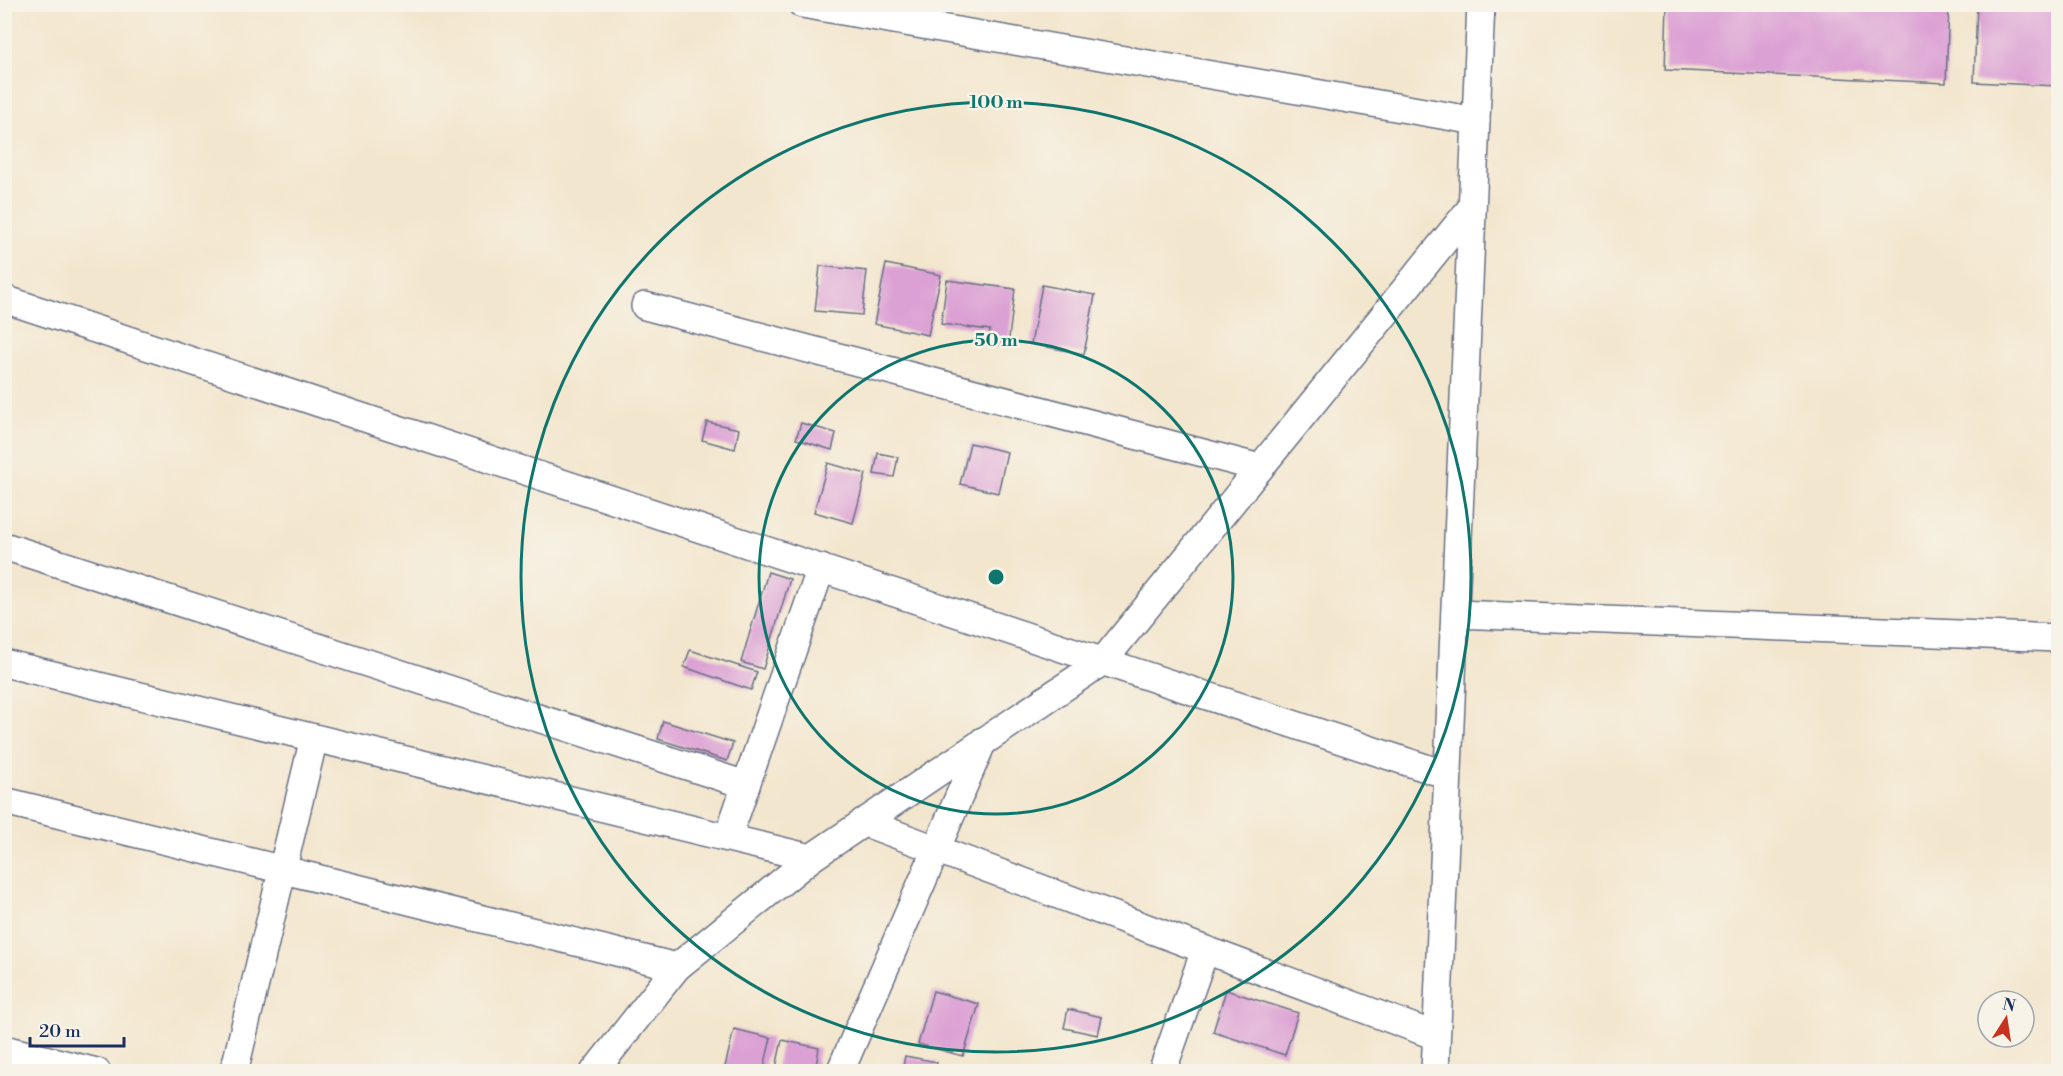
<svg xmlns="http://www.w3.org/2000/svg" width="2063" height="1076" font-family="'Libre Bodoni',serif">
<style>
.building{fill:#dca1d4}
.lines{fill:none;stroke-linecap:round;stroke-linejoin:round}
.service-casing{stroke:#676f85;stroke-width:16}
.minor-casing{stroke:#676f85;stroke-width:30}
.service{stroke:#fff;stroke-width:14}
.minor{stroke:#fff;stroke-width:27}
.ring{fill:none;stroke:#0f766e;stroke-width:3}
.centre{fill:#0f766e;stroke:#f7f3e8;stroke-width:3}
.ring-label{font-size:18px;text-anchor:middle;font-weight:bold;fill:#0f766e;stroke:#f7f3e8;stroke-width:5;stroke-linejoin:round;paint-order:stroke}
</style>
<rect width="100%" height="100%" fill="#f7f3e8"/>
<filter id="ink" filterUnits="userSpaceOnUse"><feTurbulence type="fractalNoise" baseFrequency=".0167" numOctaves="2"/><feDisplacementMap in="SourceGraphic" scale="12" xChannelSelector="R" yChannelSelector="G"/><feConvolveMatrix kernelMatrix="1 2 1 2 8 2 1 2 1" color-interpolation-filters="sRGB"/></filter>
<filter id="wash" filterUnits="userSpaceOnUse"><feTurbulence type="fractalNoise" baseFrequency=".008" numOctaves="4" result="noise"/><feDisplacementMap in="SourceGraphic" scale="24" xChannelSelector="R" yChannelSelector="G"/><feGaussianBlur stdDeviation="1.35" result="paint"/><feColorMatrix in="noise" values="0 0 0 0 0 0 0 0 0 0 0 0 0 0 0 0 0 1.4 0 .05"/><feComposite in="paint" operator="in"/></filter>
<g filter="url(#wash)">
<rect width="100%" height="100%" fill="#f3e6ce"/>
<g id="blocks">
<g class="building">
<path d="M 1667,4 L 1949,4 L 1946,83 L 1665,70 Z"/>
<path d="M 1977,5 L 2058,5 L 2058,86 L 1974,82 Z"/>
<path d="M 886,264 L 941,275 L 928,335 L 874,324 Z"/>
<path d="M 820,266 L 867,271 L 862,315 L 815,311 Z"/>
<path d="M 947,280 L 1015,289 L 1008,346 L 988,343 L 990,330 L 941,324 Z"/>
<path d="M 1042,285 L 1095,295 L 1084,354 L 1031,344 Z"/>
<path d="M 707,422 L 739,429 L 735,449 L 702,440 Z"/>
<path d="M 801,423 L 836,433 L 832,450 L 796,439 Z"/>
<path d="M 970,443 L 1007,452 L 998,493 L 960,484 Z"/>
<path d="M 878,453 L 898,457 L 894,477 L 874,474 Z"/>
<path d="M 828,463 L 866,474 L 853,523 L 814,512 Z"/>
<path d="M 768,572 L 790,579 L 763,669 L 741,662 Z"/>
<path d="M 690,650 L 757,672 L 751,690 L 684,667 Z"/>
<path d="M 663,721 L 733,743 L 727,761 L 658,739 Z"/>
<path d="M 1226,990 L 1298,1013 L 1285,1055 L 1213,1032 Z"/>
<path d="M 933,991 L 979,1004 L 963,1056 L 918,1044 Z"/>
<path d="M 1068,1009 L 1102,1017 L 1098,1035 L 1064,1028 Z"/>
<path d="M 734,1029 L 771,1038 L 763,1072 L 724,1071 Z"/>
<path d="M 782,1040 L 819,1048 L 815,1072 L 775,1072 Z"/>
<path d="M 905,1056 L 937,1062 L 935,1072 L 902,1072 Z"/>
</g>
</g>
</g>
<g filter="url(#ink)">
<use href="#blocks" fill-opacity="0" stroke="#676f85" stroke-width="1.5"/>
<g class="lines">
<g class="service-casing">
<path id="service" d="M 923,25 L 927,4"/>
</g>
<g class="minor-casing">
<g id="minor">
<path d="M 802,4 L 1476,121"/>
<path d="M 4,299 L 1447,775"/>
<path d="M 645,306 L 1260,468"/>
<path d="M 4,546 L 746,785"/>
<path d="M 1455,614 L 2058,638"/>
<path d="M 4,663 L 811,858"/>
<path d="M 4,801 L 677,967"/>
<path d="M 863,822 L 1436,1036"/>
<path d="M 728,837 L 821,568"/>
<path d="M 4,1049 L 97,1072"/>
<path d="M 234,1072 L 314,738"/>
<path d="M 594,1072 L 677,967 L 811,858 L 1103,661 L 1472,207"/>
<path d="M 840,1072 L 983,741"/>
<path d="M 1162,1072 L 1205,950"/>
<path d="M 1435,1072 L 1481,4"/>
</g>
</g>
<use href="#service" class="service"/>
<use href="#minor" class="minor"/>
</g>
</g>
<g class="ring">
<circle cx="996" cy="577" r="237"/>
<circle cx="996" cy="577" r="475"/>
</g>
<circle cx="996" cy="577" r="9" class="centre"/>
<g class="ring-label">
<text x="996" y="108">100 m</text>
<text x="996" y="346">50 m</text>
</g>
<rect width="2063" height="1076" fill="none" stroke="#f7f3e8" stroke-width="24"/>
<g transform="translate(2006 1019) rotate(12)"><circle r="28" fill="#f7f3e8" stroke="#9fa5b1" stroke-width="1.5"/>
<path d="M0-4.5L10 22L0 15L-10 22Z" fill="#c8321e"/>
<text y="-9" font-size="16" font-weight="bold" text-anchor="middle" fill="#1b2f5e">N</text>
</g>
<path d="M30 1037v9h94v-9" fill="none" stroke="#1b2f5e" stroke-width="3"/>
<text x="39" y="1037" font-size="18" fill="#1b2f5e" stroke="#f7f3e8" stroke-width="4.5" paint-order="stroke">20 m</text>
</svg>
